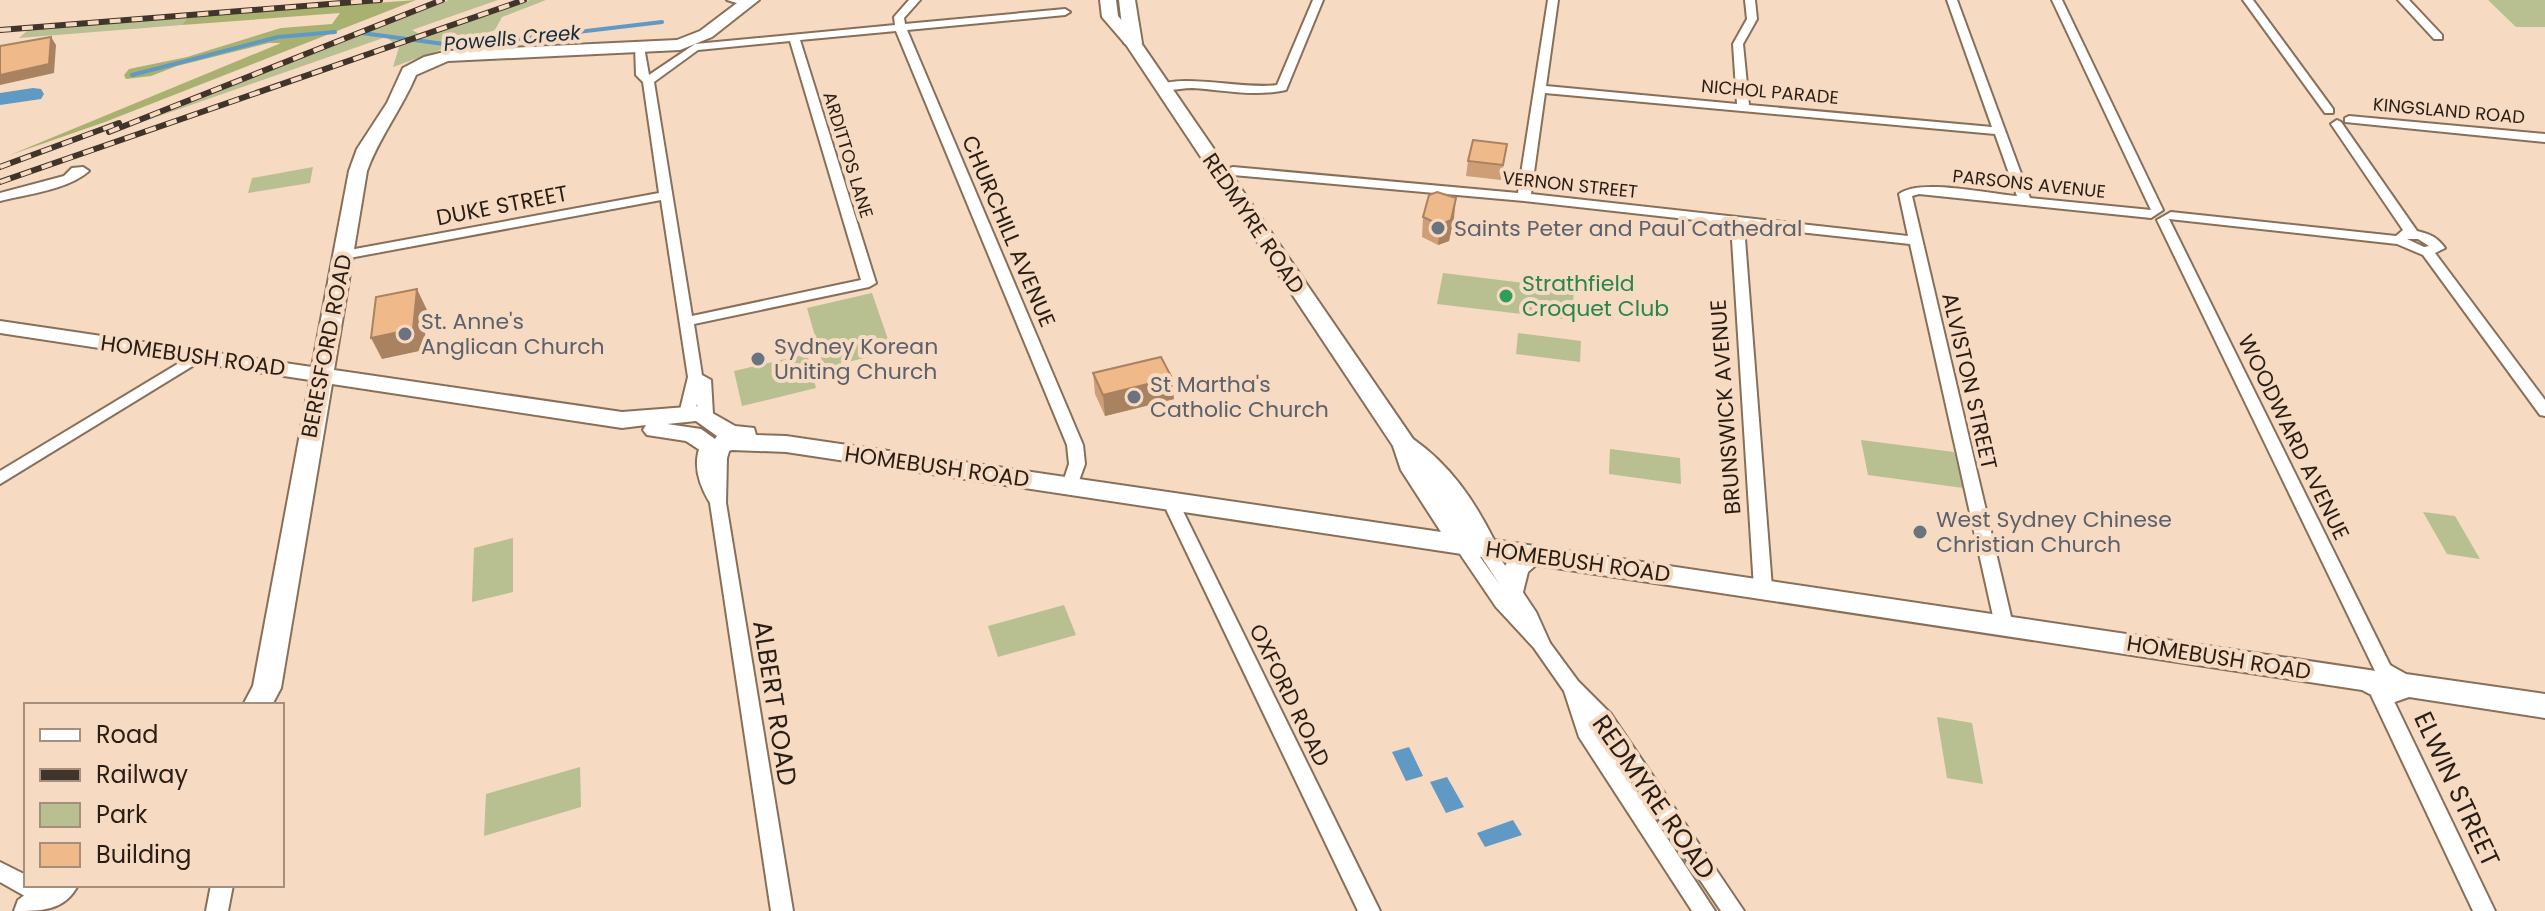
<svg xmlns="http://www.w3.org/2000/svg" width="2545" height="911" font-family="Poppins,sans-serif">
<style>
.green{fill:#b8bf91}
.forest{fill:#a8b170}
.water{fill:#5f99c4}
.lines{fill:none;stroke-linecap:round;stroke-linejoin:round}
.stream{stroke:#5f99c4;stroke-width:4}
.river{fill:#5f99c4;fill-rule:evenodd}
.street-casing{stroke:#886f59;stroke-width:4}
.secondary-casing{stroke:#886f59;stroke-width:4}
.primary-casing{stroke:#886f59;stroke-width:4}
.street{fill:#fff;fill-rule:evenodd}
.secondary{fill:#fff;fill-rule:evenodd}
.primary{fill:#fff;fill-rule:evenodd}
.rail-casing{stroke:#41342a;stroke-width:6}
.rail{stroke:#f6dac2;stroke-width:4;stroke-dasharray:11;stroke-linecap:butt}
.wall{fill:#ce9f77}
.shaded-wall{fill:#a88261}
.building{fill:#f0b98a;stroke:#a88261;stroke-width:2}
.worship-dot{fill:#6b7280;stroke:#f6dac2;stroke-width:3}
.leisure-dot{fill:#2e9e5b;stroke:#f6dac2;stroke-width:3}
.labels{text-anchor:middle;stroke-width:8;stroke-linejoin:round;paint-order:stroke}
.far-street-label{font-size:18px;fill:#291e15;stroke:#f6dac2}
.far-water-label{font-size:20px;font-style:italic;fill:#122d3f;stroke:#f6dac2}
.street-label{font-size:22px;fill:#291e15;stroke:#f6dac2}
.worship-label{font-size:22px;fill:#5b616d;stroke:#f6dac2;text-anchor:start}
.leisure-label{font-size:22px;fill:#27864d;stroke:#f6dac2;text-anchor:start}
.near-street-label{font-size:26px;fill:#291e15;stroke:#f6dac2}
</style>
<rect width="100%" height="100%" fill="#f6dac2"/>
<g class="green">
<path d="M 449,0 L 498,0 L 412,30 L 423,36 L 530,0 L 546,0 L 502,17 L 495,30 L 393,67 L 399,47 L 386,37 L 148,120 Z"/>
<path d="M 2488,0 L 2545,0 L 2545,27 L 2516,27 Z"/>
<path d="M 188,17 L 182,25 L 19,38 L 28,30 Z"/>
<path d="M 313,167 L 310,183 L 248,193 L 252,178 Z"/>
<path d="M 1443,273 L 1574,289 L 1572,320 L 1437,304 Z"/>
<path d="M 872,293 L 892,351 L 824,368 L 807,308 Z"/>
<path d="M 1518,333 L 1581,341 L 1580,362 L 1516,354 Z"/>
<path d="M 807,354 L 816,388 L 742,406 L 734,371 Z"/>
<path d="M 1861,440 L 1954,452 L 1963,488 L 1868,475 Z"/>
<path d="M 1610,449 L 1680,458 L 1681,484 L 1609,474 Z"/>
<path d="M 2423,512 L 2455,516 L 2480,559 L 2447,554 Z"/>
<path d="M 513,538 L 513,592 L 472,602 L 474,548 Z"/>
<path d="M 1064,605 L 1076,635 L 998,657 L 988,626 Z"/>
<path d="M 1937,717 L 1972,723 L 1983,784 L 1947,778 Z"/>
<path d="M 580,767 L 581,807 L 484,836 L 486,794 Z"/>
</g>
<path class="forest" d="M 416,0 L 105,122 L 10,155 L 281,43 L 269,43 L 177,66 L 151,76 L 126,79 L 124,75 L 129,69 L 187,57 L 281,28 L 332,24 L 340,13 L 182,25 L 188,17 Z"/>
<g class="water">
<path d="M 1409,747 L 1423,776 L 1406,781 L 1392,752 Z"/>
<path d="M 1447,777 L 1464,807 L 1446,813 L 1430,782 Z"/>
<path d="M 1513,820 L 1522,835 L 1485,847 L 1477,833 Z"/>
</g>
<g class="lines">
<g class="stream">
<path d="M 362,33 L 459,46 L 662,22"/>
<path d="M 132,75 L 278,37 L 335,32"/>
</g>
<path class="river" d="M 33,88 L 41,89 L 44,94 L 41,99 L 0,105 L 0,93 Z"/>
<g class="street-casing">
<g id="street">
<path d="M 727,0 L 746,0 L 751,3 L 746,6 Z"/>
<path d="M 909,0 L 920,0 L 904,18 L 905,24 L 1065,9 L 1070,12 L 1065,15 L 907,30 L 1083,445 L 1085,464 L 1076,489 L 1070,491 L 1062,485 L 1069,464 L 1067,445 L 896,31 L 800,40 L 876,283 L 869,287 L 694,324 L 702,375 L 711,380 L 713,414 L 710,418 L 700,418 L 697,404 L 692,418 L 687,419 L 679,414 L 688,377 L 661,200 L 344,259 L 337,255 L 344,251 L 659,193 L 643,82 L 636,75 L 635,45 L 644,47 L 649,75 L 695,44 L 895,25 L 894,17 ZM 790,41 L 861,280 L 692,316 L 654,82 L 698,50 Z"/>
<path d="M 1313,0 L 1323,0 L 1286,90 C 1254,97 1224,90 1192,88 C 1180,88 1164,93 1155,87 C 1179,72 1245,90 1277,85 Z"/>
<path d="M 1548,0 L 1558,0 L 1546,86 L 1737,104 L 1733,44 L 1747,19 L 1745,0 L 1755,0 L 1757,19 L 1743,44 L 1749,105 L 1992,127 L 1947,0 L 1957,0 L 2030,198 L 2151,210 L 2052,0 L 2062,0 L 2163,210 L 2151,218 L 1919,194 L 1912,196 L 2013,625 L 2010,630 L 2004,632 L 1998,630 L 1995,625 L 1910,244 L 1744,226 L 1772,588 L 1769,593 L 1757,593 L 1754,588 L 1731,224 L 1524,201 L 1233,175 L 1221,177 L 1215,173 L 1233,167 L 1518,193 ZM 1545,93 L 1995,134 L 2017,196 C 1989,194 1920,178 1899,194 L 1908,236 L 1531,194 Z"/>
<path d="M 2243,0 L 2253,0 L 2333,109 L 2333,113 L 2325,113 Z"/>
<path d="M 2398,0 L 2409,0 L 2442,35 L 2442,39 L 2434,39 Z"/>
<path d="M 2349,116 L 2545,134 L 2545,142 L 2345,122 L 2345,118 Z"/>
<path d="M 2337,120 L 2341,122 L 2417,231 C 2430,234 2437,237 2445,248 L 2435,253 L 2545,400 L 2545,416 L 2540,415 L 2423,255 L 2397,244 L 2169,219 L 2394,673 L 2392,678 L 2385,680 L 2378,678 L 2376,673 L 2157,220 L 2171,212 L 2396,236 L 2403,230 L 2331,124 ZM 2407,239 L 2418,239 L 2429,246 L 2424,247 Z"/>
<path d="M 83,167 L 89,171 C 67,190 28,194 0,201 L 0,193 L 64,176 L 72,168 Z"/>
<path d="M 199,351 L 206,356 L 204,359 L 0,484 L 0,471 Z"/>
<path d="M 723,440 L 731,445 L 727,458 L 726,503 L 793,911 L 771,911 L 710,503 C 699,485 692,464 701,444 L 707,443 L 714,447 L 717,441 Z"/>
<path d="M 1170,495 L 1178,501 L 1380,911 L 1358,911 L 1162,501 Z"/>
<path d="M 1462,538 L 1468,540 L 1500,585 L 1475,547 L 1478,543 L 1490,543 L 1536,612 L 1550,643 L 1578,681 L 1611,714 L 1744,911 L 1721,911 L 1592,720 L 1595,728 L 1715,911 L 1692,911 L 1579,737 L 1564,691 L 1534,648 L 1496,607 L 1456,548 L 1453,544 L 1456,540 Z"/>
<path d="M 2383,683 L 2390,686 L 2393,691 L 2391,695 L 2495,911 L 2473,911 L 2371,695 L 2376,686 Z"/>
<path d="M 0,862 L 26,875 L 26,885 C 39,885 51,884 57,898 L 54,905 L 46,908 L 0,882 Z"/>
<path d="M 211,885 L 233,885 L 228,911 L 206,911 Z"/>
</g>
</g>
<g class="secondary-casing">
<g id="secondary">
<path d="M 741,0 L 759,0 L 712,37 L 680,50 L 448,61 L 416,75 C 402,109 379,137 367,171 L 334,370 L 622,412 L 700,406 L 735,426 L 754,428 L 756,435 L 786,436 L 1441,532 L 1401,470 L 1393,446 L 1127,46 L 1102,17 L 1100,0 L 1116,0 L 1118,16 L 1139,40 L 1413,439 C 1450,465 1474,500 1494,540 L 2376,671 L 2388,664 L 2406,674 L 2545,694 L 2545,718 L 2409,697 L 2389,704 L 2362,690 L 1536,565 L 1528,572 L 1522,596 L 1513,599 L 1504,596 C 1496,583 1501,573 1508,561 L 786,452 L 732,450 L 709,456 L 686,441 L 647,435 L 643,430 L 646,425 L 622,428 L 332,384 L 281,688 L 272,705 L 243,705 L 253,686 L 310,380 L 0,333 L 0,321 L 312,367 L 349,171 L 357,149 L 387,103 L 403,68 L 424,57 L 448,51 L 677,40 L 700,31 ZM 696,421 L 717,436 L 715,439 L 701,429 L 667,424 Z"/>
<path d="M 38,885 L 78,885 C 65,911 41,911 14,911 L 18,900 Z"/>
</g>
</g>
<g class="primary-casing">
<path id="primary" d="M 1119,0 L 1135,0 L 1142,43 L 1139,47 L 1133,48 L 1124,43 Z"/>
</g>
<use href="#street" class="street"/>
<use href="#secondary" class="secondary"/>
<use href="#primary" class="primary"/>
<g class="rail-casing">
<g id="rail">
<path d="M 0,30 L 380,0"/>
<path d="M 109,132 L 442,0"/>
<path d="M 0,167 L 119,123"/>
<path d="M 0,182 L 524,0"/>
</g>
</g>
<use href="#rail" class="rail"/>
</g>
<g class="wall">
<path d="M 1505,158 L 1501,180 L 1466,176 L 1468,161 Z"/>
<path d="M 1423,217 L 1454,218 L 1449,241 L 1438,245 L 1422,237 Z"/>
<path d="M 1093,373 L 1174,399 L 1105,416 L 1095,394 Z"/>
</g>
<g class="shaded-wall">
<path d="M 51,37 L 56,45 L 54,73 L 0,85 L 0,75 Z"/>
<path d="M 1456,198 L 1454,218 L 1449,241 L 1438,245 L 1440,225 Z"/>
<path d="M 417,289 L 427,310 L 424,350 L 382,359 L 371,338 Z"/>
<path d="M 1172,378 L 1174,399 L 1105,416 L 1103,395 Z"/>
</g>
<g class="building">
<path d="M 51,37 L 49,64 L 0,75 L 0,46 Z"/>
<path d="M 1473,140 L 1507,144 L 1503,165 L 1468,161 Z"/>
<path d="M 1437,192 L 1456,198 L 1451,220 L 1440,225 L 1423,217 L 1429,195 Z"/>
<path d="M 417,289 L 413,329 L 371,338 L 376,297 Z"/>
<path d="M 1161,357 L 1172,378 L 1103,395 L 1093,373 Z"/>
</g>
<g class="worship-dot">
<circle cx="1438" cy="228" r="8"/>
<circle cx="405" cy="334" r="8"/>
<circle cx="758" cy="359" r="8"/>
<circle cx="1134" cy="397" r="8"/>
<circle cx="1920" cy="532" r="8"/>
</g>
<circle class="leisure-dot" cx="1506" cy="296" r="8"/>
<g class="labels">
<g class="far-street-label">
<text transform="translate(1770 92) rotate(5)" y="6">NICHOL PARADE</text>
<text transform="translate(2449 111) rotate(5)" y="6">KINGSLAND ROAD</text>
<text transform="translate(848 155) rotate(73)" y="6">ARDITTOS LANE</text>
<text transform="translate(2029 184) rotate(6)" y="6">PARSONS AVENUE</text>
<text transform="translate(1570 185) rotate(6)" y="6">VERNON STREET</text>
</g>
<g class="far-water-label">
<text transform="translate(512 38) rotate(-5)" y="7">Powells Creek</text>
</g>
<g class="street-label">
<text transform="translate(502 205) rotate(-11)" y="8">DUKE STREET</text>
<text transform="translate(1254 223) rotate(56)" y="8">REDMYRE ROAD</text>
<text transform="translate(1009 231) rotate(67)" y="8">CHURCHILL AVENUE</text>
<text transform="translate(326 346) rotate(-79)" y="8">BERESFORD ROAD</text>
<text transform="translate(193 355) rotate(8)" y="8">HOMEBUSH ROAD</text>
<text transform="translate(1970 381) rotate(77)" y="8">ALVISTON STREET</text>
<text transform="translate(1725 407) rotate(-94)" y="8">BRUNSWICK AVENUE</text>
<text transform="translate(2294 437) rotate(64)" y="8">WOODWARD AVENUE</text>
<text transform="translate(937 466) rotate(8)" y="8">HOMEBUSH ROAD</text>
<text transform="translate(1578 561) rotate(8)" y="8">HOMEBUSH ROAD</text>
<text transform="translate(2219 657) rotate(9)" y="8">HOMEBUSH ROAD</text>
<text transform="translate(1290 695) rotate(64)" y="8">OXFORD ROAD</text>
</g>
<g class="worship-label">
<text x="1454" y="236">Saints Peter and Paul Cathedral</text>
<text x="421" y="329">St. Anne's<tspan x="421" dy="25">Anglican Church</tspan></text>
<text x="774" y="354">Sydney Korean<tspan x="774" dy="25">Uniting Church</tspan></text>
<text x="1150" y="392">St Martha's<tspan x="1150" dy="25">Catholic Church</tspan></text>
<text x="1936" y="527">West Sydney Chinese<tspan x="1936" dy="25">Christian Church</tspan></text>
</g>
<g class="leisure-label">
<text x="1522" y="291">Strathfield<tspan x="1522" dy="25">Croquet Club</tspan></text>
</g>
<g class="near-street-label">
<text transform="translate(775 703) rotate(81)" y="9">ALBERT ROAD</text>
<text transform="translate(2457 789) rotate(65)" y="9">ELWIN STREET</text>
<text transform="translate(1654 797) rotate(55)" y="9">REDMYRE ROAD</text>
</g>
</g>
<rect x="24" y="703" width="260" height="184" fill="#f6dac2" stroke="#a48f7d" stroke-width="2"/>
<rect x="40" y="729" width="40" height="12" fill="#ffffff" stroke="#a48f7d" stroke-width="2"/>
<text x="96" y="743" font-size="24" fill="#291e15">Road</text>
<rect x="40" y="769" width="40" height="12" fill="#41342a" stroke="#a48f7d" stroke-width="2"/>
<text x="96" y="783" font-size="24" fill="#291e15">Railway</text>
<rect x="40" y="803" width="40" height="24" fill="#b8bf91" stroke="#a48f7d" stroke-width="2"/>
<text x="96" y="823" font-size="24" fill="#291e15">Park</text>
<rect x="40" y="843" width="40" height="24" fill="#f0b98a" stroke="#a48f7d" stroke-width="2"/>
<text x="96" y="863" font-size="24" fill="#291e15">Building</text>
</svg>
